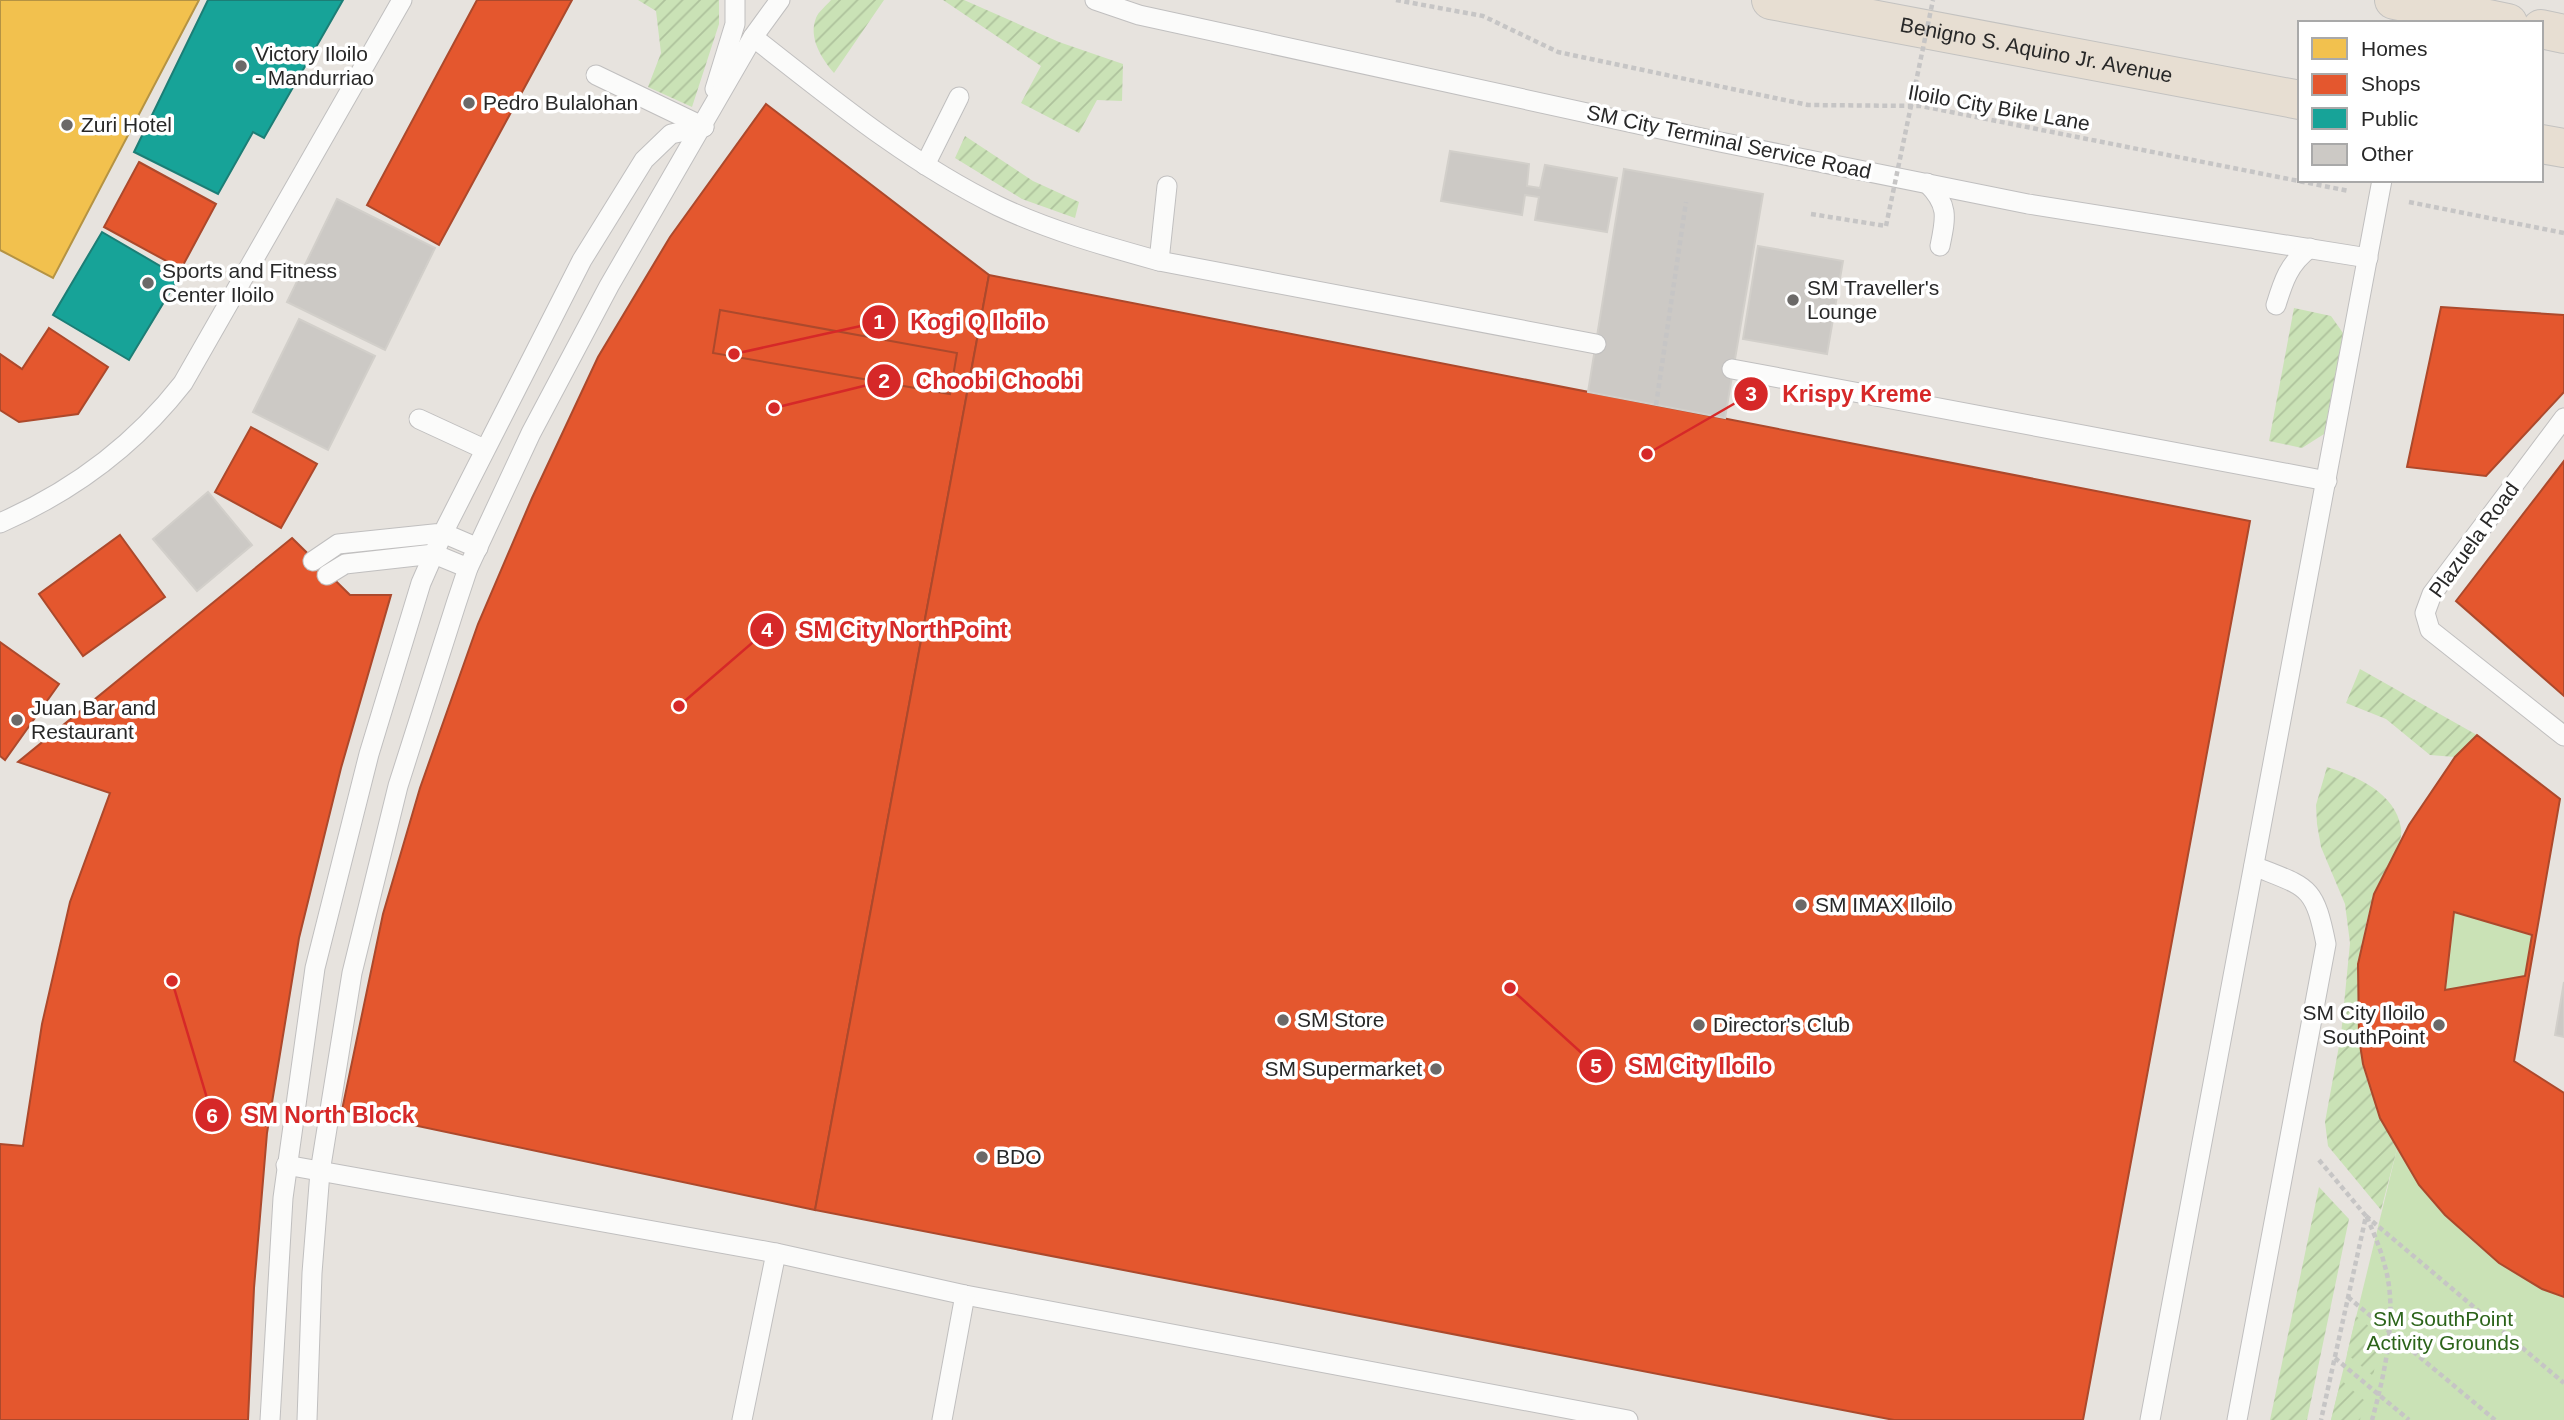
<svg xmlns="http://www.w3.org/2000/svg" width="2564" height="1420" font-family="Helvetica,sans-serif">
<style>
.grass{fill:#cae2b6}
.garden{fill:url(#garden-furrows)}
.homes{fill:#f2c14e;stroke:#b59343;stroke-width:2}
.shops{fill:#e4572e;stroke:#ac492c;stroke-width:2;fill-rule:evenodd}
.public{fill:#17a398;stroke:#1c7e76;stroke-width:2}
.building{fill:#ccc9c5;stroke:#d2cfca;stroke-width:2}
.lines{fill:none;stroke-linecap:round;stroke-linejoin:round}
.service-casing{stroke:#c0bfbf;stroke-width:21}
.trunk-casing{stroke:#c3c2c0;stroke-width:40}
.path{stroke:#c6c5c5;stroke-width:4.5;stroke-dasharray:5 3.5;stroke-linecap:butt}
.service{stroke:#fbfbfa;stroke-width:19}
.trunk{stroke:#e7ded2;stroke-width:38}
.path-bridge{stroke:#c6c5c5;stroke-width:4.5;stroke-dasharray:5 3.5;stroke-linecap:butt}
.poi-dot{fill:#6b6968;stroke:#fff;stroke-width:2.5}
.labels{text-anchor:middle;stroke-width:7;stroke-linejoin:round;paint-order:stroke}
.street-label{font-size:21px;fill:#282828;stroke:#fff}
.poi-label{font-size:21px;fill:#282828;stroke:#fff;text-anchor:start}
.park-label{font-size:21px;fill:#2c641a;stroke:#fff}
.leader{fill:none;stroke:#d62828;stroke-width:2.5}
.callout-dot{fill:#d62828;stroke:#fff;stroke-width:2.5}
.mark-label{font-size:21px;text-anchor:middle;font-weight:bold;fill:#fff}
.callout-label{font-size:23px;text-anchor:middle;font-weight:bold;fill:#d62828;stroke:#fff;stroke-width:7;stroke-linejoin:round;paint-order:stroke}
</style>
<defs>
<pattern id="garden-furrows" width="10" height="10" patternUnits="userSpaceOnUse" patternTransform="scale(1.75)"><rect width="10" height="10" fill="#cae2b6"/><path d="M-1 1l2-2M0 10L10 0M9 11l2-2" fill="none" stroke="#aec29c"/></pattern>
</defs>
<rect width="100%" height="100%" fill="#e7e3de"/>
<g class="grass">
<path d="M 2454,912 L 2532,935 L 2525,976 L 2445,990 Z"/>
<path d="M 2397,1149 C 2436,1214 2492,1269 2564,1297 L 2564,1420 L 2331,1420 Z"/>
</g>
<g class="garden">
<path d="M 638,0 L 719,0 L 719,24 L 692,107 L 648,87 L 661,53 L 656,11 Z"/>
<path d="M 831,0 L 884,0 L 834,73 C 822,59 808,38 816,18 C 818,12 827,5 831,0 Z"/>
<path d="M 943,0 L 964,0 L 1059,42 L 1123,64 L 1122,101 L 1097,100 L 1079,133 L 1021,103 L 1041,66 Z"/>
<path d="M 965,136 L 1033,181 L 1079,202 L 1075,218 L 1022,199 L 955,158 Z"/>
<path d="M 2294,308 L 2331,316 L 2343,333 L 2324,434 L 2302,448 L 2269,441 Z"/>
<path d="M 2360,669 L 2477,735 L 2455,757 L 2430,755 L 2386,719 L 2346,703 Z"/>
<path d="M 2327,767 C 2356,776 2396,793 2401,828 C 2404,849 2380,875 2374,896 C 2359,939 2359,978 2361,1022 C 2362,1036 2361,1051 2363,1065 C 2370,1095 2383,1122 2397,1149 L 2381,1210 L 2328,1146 L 2325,1122 L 2341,1035 L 2350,943 L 2345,904 L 2321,847 L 2317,824 L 2316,805 Z"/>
<path d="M 2319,1187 L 2349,1219 L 2307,1420 L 2270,1420 Z"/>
<path d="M 2356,1316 L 2381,1336 L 2373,1376 L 2347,1354 Z"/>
<path d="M 2341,1380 L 2365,1401 L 2360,1420 L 2331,1420 Z"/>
</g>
<path class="homes" d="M 0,0 L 199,0 L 53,278 L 0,250 Z"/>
<g class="shops">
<path d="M 477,0 L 572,0 L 439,245 L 367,205 Z"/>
<path d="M 766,104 L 989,275 L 815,1210 L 342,1110 L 383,914 L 420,788 L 478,624 L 532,498 L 598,357 L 670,237 Z"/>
<path d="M 139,162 L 216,204 L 181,269 L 104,227 Z"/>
<path d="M 989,275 L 2250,521 L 2083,1420 L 1894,1420 L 815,1210 Z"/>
<path d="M 2441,307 L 2564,315 L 2564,392 L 2486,476 L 2407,467 Z"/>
<path d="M 720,310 L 957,353 L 950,394 L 713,353 Z"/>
<path d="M 49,328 L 108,367 L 78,414 L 19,422 L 0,410 L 0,354 L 22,369 Z"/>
<path d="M 251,427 L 317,464 L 281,528 L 215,492 Z"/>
<path d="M 2564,461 L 2564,696 L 2456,601 Z"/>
<path d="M 120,535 L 165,597 L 83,656 L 39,594 Z"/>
<path d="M 292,538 L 350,595 L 391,595 L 341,768 L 299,938 L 267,1133 L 254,1288 L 248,1420 L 0,1420 L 0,1144 L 23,1146 L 42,1024 L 70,902 L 110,793 L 18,762 Z"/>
<path d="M 0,642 L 59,684 L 5,760 L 0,756 Z"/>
<path d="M 2477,735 L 2560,799 L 2514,1061 L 2564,1093 L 2564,1297 L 2542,1289 L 2499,1263 L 2445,1215 L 2419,1185 L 2380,1118 L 2363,1064 L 2359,1038 L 2358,964 L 2374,894 L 2409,825 L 2455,757 ZM 2454,912 L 2532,935 L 2525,976 L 2445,990 Z"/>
</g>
<g class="public">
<path d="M 208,0 L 343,0 L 264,138 L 253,132 L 218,194 L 134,152 Z"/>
<path d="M 102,232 L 179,277 L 129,360 L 53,315 Z"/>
</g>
<g class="building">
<path d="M 1450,151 L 1529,164 L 1527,186 L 1540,188 L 1545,165 L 1617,178 L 1607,232 L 1535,220 L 1539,197 L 1525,195 L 1522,215 L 1441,201 Z"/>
<path d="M 1624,169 L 1763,194 L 1725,418 L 1588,392 Z"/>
<path d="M 337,199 L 435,248 L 385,350 L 287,302 Z"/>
<path d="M 1758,246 L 1843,261 L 1827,354 L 1743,339 Z"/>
<path d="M 299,319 L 375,356 L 328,450 L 253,412 Z"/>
<path d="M 208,492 L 252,545 L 197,591 L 153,539 Z"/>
<path d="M 2564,982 L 2564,1037 L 2555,1035 Z"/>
</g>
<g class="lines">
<g class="service-casing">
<g id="service">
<path d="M 1095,0 L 1139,15 L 1720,142 L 2028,204 L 2368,258"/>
<path d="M 753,37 C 831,98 908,162 998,206 C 1048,230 1105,246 1159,261 L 1596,344"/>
<path d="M 596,75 L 704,127"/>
<path d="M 715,89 L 735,24 L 735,0"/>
<path d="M 925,165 L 959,97"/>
<path d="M 1927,183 C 1949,205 1946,217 1940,246"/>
<path d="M 1159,261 L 1167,186"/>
<path d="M 2276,305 C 2283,282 2289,263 2310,248"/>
<path d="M 1732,369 L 2327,481"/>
<path d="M 2564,418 L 2432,594 L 2425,613 L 2430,630 L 2564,736"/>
<path d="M 419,419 L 484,449"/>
<path d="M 0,523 C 73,491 134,446 183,383 L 402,0"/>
<path d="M 313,561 L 338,544 L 443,533 L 582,260 L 644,160 L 671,134 L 704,127"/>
<path d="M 327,575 L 345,564 L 434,554 L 468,568"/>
<path d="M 286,1165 L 776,1253 L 965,1295 L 1628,1420"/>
<path d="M 270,1420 L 283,1198 L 315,968 L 369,754 L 421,583 L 443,533 L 478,548"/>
<path d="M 307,1420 L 312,1273 L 320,1172 L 352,973 L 398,786 L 456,604 L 468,568 L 531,433 L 609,286 L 753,37 L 780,0"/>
<path d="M 742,1420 L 776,1253"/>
<path d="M 942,1420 L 965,1295"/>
<path d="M 2150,1420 L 2382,180"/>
<path d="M 2237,1420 L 2326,944 C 2314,884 2308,888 2254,866"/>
</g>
</g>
<g class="trunk-casing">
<g id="trunk">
<path id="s1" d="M 1771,0 L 2300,100"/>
<path d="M 2394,0 L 2508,23"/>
<path d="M 2541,29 L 2564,34"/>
<path d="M 2541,144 L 2564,148"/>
</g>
</g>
<g class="path">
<path d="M 1396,0 L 1483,16 L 1558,52 L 1808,105 L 1921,106 L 2349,191"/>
<path d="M 2409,202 L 2564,233"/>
<path d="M 1811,214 L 1886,226"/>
<path d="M 1656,405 L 1686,202"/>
<path d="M 2319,1160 L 2366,1216 L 2321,1420"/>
<path d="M 2366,1216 L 2564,1383"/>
<path d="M 2367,1217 C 2373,1232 2380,1247 2384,1263 C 2399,1311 2385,1373 2372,1420"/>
<path d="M 2348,1297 L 2495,1420"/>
<path d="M 2335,1358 L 2409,1420"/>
</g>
<use href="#service" class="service"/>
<use href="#trunk" class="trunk"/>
<path class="path-bridge" d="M 1886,226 L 1933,0"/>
</g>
<g class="poi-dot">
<circle cx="241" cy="66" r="7"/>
<circle cx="469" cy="103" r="7"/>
<circle cx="67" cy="125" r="7"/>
<circle cx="148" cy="283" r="7"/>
<circle cx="1793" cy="300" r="7"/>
<circle cx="17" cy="720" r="7"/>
<circle cx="1801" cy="905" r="7"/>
<circle cx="1283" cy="1020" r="7"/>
<circle cx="1699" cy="1025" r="7"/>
<circle cx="2439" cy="1025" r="7"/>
<circle cx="1436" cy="1069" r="7"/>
<circle cx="982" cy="1157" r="7"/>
</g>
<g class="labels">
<g class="street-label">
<text dy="7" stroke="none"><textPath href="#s1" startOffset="270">Benigno S. Aquino Jr. Avenue</textPath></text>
<text transform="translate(1999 108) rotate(10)" y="7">Iloilo City Bike Lane</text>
<text transform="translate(1729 142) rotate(12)" y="7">SM City Terminal Service Road</text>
<text transform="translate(2474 540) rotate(-54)" y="7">Plazuela Road</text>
</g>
<g class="poi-label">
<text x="255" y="61">Victory Iloilo<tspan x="255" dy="24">- Mandurriao</tspan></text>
<text x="483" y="110">Pedro Bulalohan</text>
<text x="81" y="132">Zuri Hotel</text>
<text x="162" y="278">Sports and Fitness<tspan x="162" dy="24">Center Iloilo</tspan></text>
<text x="1807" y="295">SM Traveller's<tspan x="1807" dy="24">Lounge</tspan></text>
<text x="31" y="715">Juan Bar and<tspan x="31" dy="24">Restaurant</tspan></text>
<text x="1815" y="912">SM IMAX Iloilo</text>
<text x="2425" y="1020" text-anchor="end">SM City Iloilo<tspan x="2425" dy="24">SouthPoint</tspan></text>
<text x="1297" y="1027">SM Store</text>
<text x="1713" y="1032">Director's Club</text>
<text x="1422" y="1076" text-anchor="end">SM Supermarket</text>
<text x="996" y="1164">BDO</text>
</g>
<g class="park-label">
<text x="2443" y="1326">SM SouthPoint<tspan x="2443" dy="24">Activity Grounds</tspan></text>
</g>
</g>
<path class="leader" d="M734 354L879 322M774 408L884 381M1647 454L1751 394M679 706L767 630M1510 988L1596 1066M172 981L212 1115"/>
<g class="callout-dot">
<circle cx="734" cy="354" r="7"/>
<circle cx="774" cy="408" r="7"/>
<circle cx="1647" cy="454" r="7"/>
<circle cx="679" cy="706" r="7"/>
<circle cx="1510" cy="988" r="7"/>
<circle cx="172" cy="981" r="7"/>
<circle cx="879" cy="322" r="18"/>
<circle cx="884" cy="381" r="18"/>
<circle cx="1751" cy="394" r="18"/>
<circle cx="767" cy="630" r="18"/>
<circle cx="1596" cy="1066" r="18"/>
<circle cx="212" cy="1115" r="18"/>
</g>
<g class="mark-label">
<text x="879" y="329">1</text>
<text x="884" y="388">2</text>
<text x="1751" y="401">3</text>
<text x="767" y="637">4</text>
<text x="1596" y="1073">5</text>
<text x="212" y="1123">6</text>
</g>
<g class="callout-label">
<text x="978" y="330">Kogi Q Iloilo</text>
<text x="998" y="389">Choobi Choobi</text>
<text x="1857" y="402">Krispy Kreme</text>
<text x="903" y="638">SM City NorthPoint</text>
<text x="1700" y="1074">SM City Iloilo</text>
<text x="329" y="1123">SM North Block</text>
</g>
<rect x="2298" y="21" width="245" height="161" fill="#ffffff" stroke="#a9a9a9" stroke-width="2"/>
<rect x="2312" y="38" width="35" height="21" fill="#f2c14e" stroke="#a9a9a9" stroke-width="2"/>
<text x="2361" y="56" font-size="21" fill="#282828">Homes</text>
<rect x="2312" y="74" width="35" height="21" fill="#e4572e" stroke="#a9a9a9" stroke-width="2"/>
<text x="2361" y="91" font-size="21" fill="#282828">Shops</text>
<rect x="2312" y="108" width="35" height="21" fill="#17a398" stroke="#a9a9a9" stroke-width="2"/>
<text x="2361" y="126" font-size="21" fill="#282828">Public</text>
<rect x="2312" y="144" width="35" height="21" fill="#ccc9c5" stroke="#a9a9a9" stroke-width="2"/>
<text x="2361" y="161" font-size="21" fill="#282828">Other</text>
</svg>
